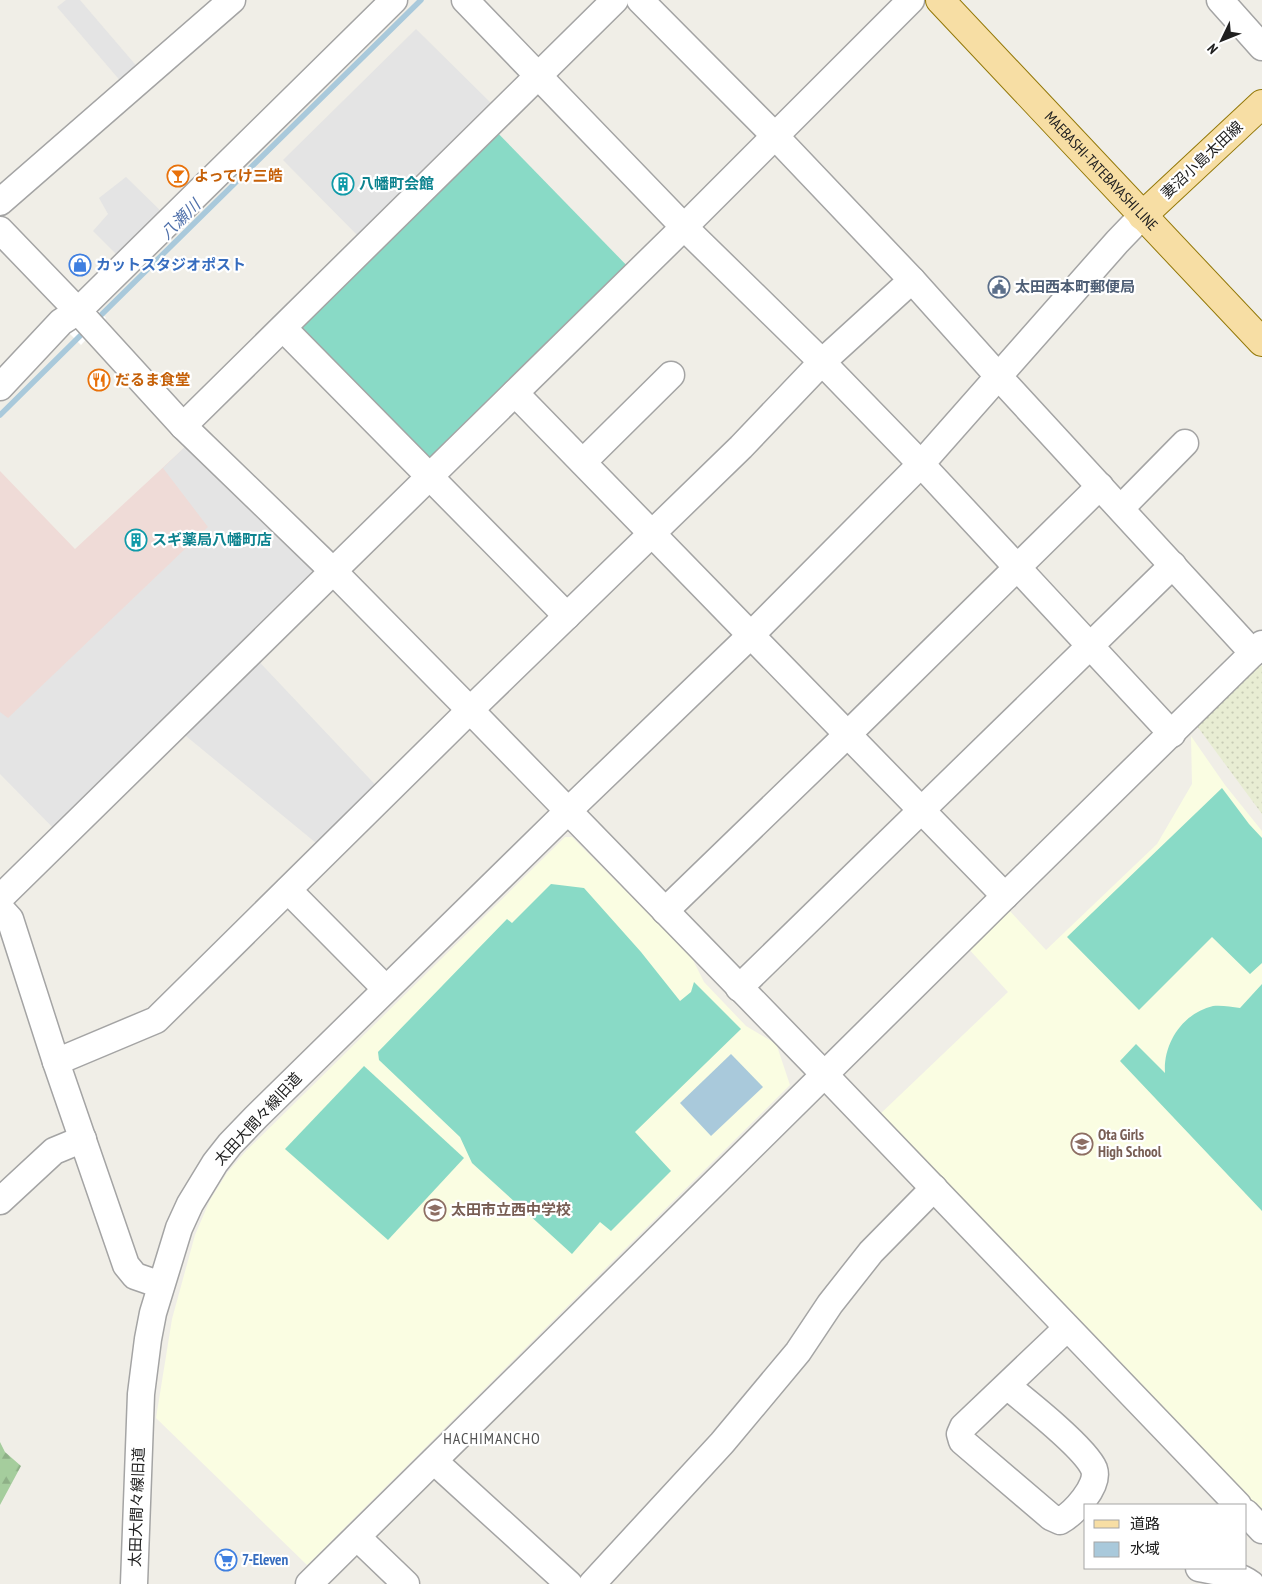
<svg xmlns="http://www.w3.org/2000/svg" width="1262" height="1584" font-family="'PT Sans Narrow','Noto Sans JP',sans-serif">
<style>
.commercial{fill:#efdbd7}
.education{fill:#fafde2}
.farmland{fill:url(#farmland-dots)}
.forest{fill:url(#forest-firs)}
.pitch{fill:#89dac6}
.parking{fill:#e4e4e4}
.water{fill:#a9c9db}
.pier{fill:#fff}
.lines{fill:none;stroke-linecap:round;stroke-linejoin:round}
.stream{stroke:#a9c9db;stroke-width:5.5}
.minor-casing{stroke:#a4a4a4;stroke-width:29}
.major-casing{stroke:#937808;stroke-width:30}
.minor{stroke:#fff;stroke-width:26}
.major{stroke:#f7dea4;stroke-width:28}
.labels{text-anchor:middle;stroke-width:4.5;stroke-linejoin:round;paint-order:stroke}
.street-label{font-size:15px;fill:#202020;stroke:#fff}
.food-label{font-size:15px;font-weight:bold;fill:#c56008;stroke:#fff;text-anchor:start}
.culture-label{font-size:15px;font-weight:bold;fill:#0d838f;stroke:#fff;text-anchor:start}
.shop-label{font-size:15px;font-weight:bold;fill:#366cbe;stroke:#fff;text-anchor:start}
.service-label{font-size:15px;font-weight:bold;fill:#4e5e75;stroke:#fff;text-anchor:start}
.education-label{font-size:15px;font-weight:bold;fill:#785e54;stroke:#fff;text-anchor:start}
.water-label{font-size:16px;font-style:italic;fill:#5071ab;stroke:#fff}
.neighbourhood-label{font-size:16px;letter-spacing:1px;fill:#535353;stroke:#fff}
</style>
<defs>
<pattern id="farmland-dots" width="8" height="8" patternUnits="userSpaceOnUse" patternTransform="scale(1.25)"><rect width="8" height="8" fill="#e8edd3"/><path d="M2 2h.1M6 6h.1" fill="none" stroke="#c7cbb5" stroke-width="1.8" stroke-linecap="round"/></pattern>
<pattern id="forest-firs" width="22" height="20" patternUnits="userSpaceOnUse" patternTransform="scale(1.25)"><rect width="22" height="20" fill="#a5cd9d"/><path d="M5 1l3.5 6h-7zM16 11l3.5 6h-7z" fill="#8eb087"/></pattern>
</defs>
<rect width="100%" height="100%" fill="#f0eee7"/>
<path class="commercial" d="M 184,448 L 334,572 L 0,774 L 0,471 L 75,549 Z"/>
<g class="education">
<path d="M 1191,736 L 1225,785 L 1262,831 L 1262,1522 L 877,1117 L 1008,992 L 967,947 L 1007,908 L 1046,950 L 1157,844 L 1192,784 Z"/>
<path d="M 565,837 L 572,837 L 692,958 L 704,982 L 746,1026 L 773,1042 L 777,1046 L 790,1085 L 307,1565 L 156,1418 L 172,1319 L 195,1235 L 210,1200 L 227,1173 L 246,1151 Z"/>
</g>
<path class="farmland" d="M 1258,662 L 1262,666 L 1262,814 L 1194,722 Z"/>
<path class="forest" d="M 0,1442 L 5,1452 L 21,1466 L 0,1505 Z"/>
<g class="pitch">
<path d="M 489,124 L 636,275 L 430,477 L 283,328 Z"/>
<path d="M 1222,788 L 1249,824 L 1262,838 L 1262,963 L 1250,974 L 1212,937 L 1139,1010 L 1067,937 Z"/>
<path d="M 551,884 L 584,888 L 641,952 L 680,1001 L 691,992 L 694,982 L 741,1029 L 635,1132 L 671,1171 L 611,1231 L 600,1222 L 572,1254 L 472,1163 L 460,1137 L 379,1060 L 378,1052 L 507,919 L 512,923 Z"/>
<path d="M 1262,984 L 1262,1211 L 1120,1061 L 1136,1044 L 1165,1073 C 1163,1043 1183,1013 1213,1006 C 1222,1005 1231,1007 1240,1008 Z"/>
<path d="M 364,1066 L 464,1158 L 388,1240 L 285,1149 Z"/>
</g>
<g class="parking">
<path d="M 66,0 L 80,0 L 140,70 L 123,84 L 57,7 Z"/>
<path d="M 416,29 L 501,113 L 367,245 L 283,160 Z"/>
<path d="M 126,177 L 170,220 L 126,264 L 93,231 L 108,214 L 99,198 Z"/>
<path d="M 195,437 L 334,572 L 251,653 L 385,795 L 327,852 L 175,727 L 62,837 L 0,774 L 0,712 L 8,718 L 208,527 L 163,468 Z"/>
</g>
<path class="water" d="M 731,1054 L 763,1087 L 711,1136 L 680,1103 Z"/>
<path class="pier" d="M 92,304 L 106,318 L 81,345 L 65,329 Z"/>
<g class="lines">
<g class="stream">
<path d="M 96,320 L 421,0"/>
<path d="M 0,415 L 86,330"/>
</g>
<g class="minor-casing">
<g id="minor">
<path d="M 465,0 L 684,227 L 822,362 L 921,464 L 1172,734"/>
<path d="M 640,0 L 775,136 L 912,280 L 999,377 L 1253,653"/>
<path d="M 1220,0 L 1262,47"/>
<path d="M 0,202 L 232,0"/>
<path d="M 0,230 L 78,311 L 183,426 L 334,572 L 470,710 L 825,1075 L 1238,1505"/>
<path d="M 283,328 L 567,616"/>
<path d="M 0,387 L 61,322 L 78,311 L 394,0"/>
<path d="M 515,393 L 1005,896"/>
<path d="M 183,426 L 615,0"/>
<path d="M 583,462 L 671,375"/>
<path d="M 1121,508 L 1185,443"/>
<path d="M 288,890 L 386,989"/>
<path d="M 0,898 L 684,227 L 911,0"/>
<path d="M 0,908 L 10,919 L 56,1062 L 126,1265 L 135,1276 L 161,1285"/>
<path d="M 665,911 L 848,734 L 1100,486"/>
<path d="M 739,988 L 1173,565"/>
<path d="M 56,1062 L 156,1020 L 470,710 L 741,447 L 822,362 L 912,280"/>
<path d="M 0,1201 L 54,1151 L 83,1139"/>
<path d="M 1007,1386 C 1027,1402 1086,1449 1094,1469 C 1100,1486 1073,1514 1060,1521 L 1051,1517 L 962,1441 L 960,1434 L 963,1427 L 1067,1328"/>
<path d="M 434,1461 L 569,1584"/>
<path d="M 1246,1513 L 1262,1530"/>
<path d="M 357,1537 L 406,1584"/>
<path d="M 1199,1568 C 1217,1572 1236,1573 1251,1584"/>
<path d="M 134,1584 L 141,1394 L 148,1339 L 153,1313 L 179,1228 L 190,1204 L 215,1163 L 230,1144 L 256,1117 L 568,811 L 751,635 L 921,464 L 1117,242 L 1142,216"/>
<path d="M 309,1584 L 1005,896 L 1262,644"/>
<path d="M 592,1584 L 722,1443 L 798,1352 L 830,1304 L 871,1252 L 934,1188"/>
</g>
</g>
<g class="major-casing">
<g id="major">
<path id="s1" d="M 940,0 L 1262,342"/>
<path d="M 1142,216 L 1262,104"/>
</g>
</g>
<use href="#minor" class="minor"/>
<use href="#major" class="major"/>
</g>
<defs>
<g id="bar-ring" transform="scale(1.125)"><circle r="9.5" fill="#fff" stroke="#e8710a" stroke-width="1.5"/><path d="M-6-5H6L.8 .8V4.5H3.5V6h-7V4.5H-.8V.8Z" fill="#e8710a"/></g>
<g id="building-ring" transform="scale(1.125)"><circle r="9.5" fill="#fff" stroke="#0f9aa8" stroke-width="1.5"/><path d="M-4-6H4V6H1V3H-1V6H-4ZM-2.5-4.3h1.7v1.8h-1.7ZM.8-4.3h1.7v1.8H.8ZM-2.5-1h1.7V.8h-1.7ZM.8-1h1.7V.8H.8Z" fill="#0f9aa8"/></g>
<g id="shop-ring" transform="scale(1.125)"><circle r="9.5" fill="#fff" stroke="#3f7fe0" stroke-width="1.5"/><path d="M-5-2.5h2.3a2.7 3.5 0 0 1 5.4 0H5L5.5 6h-11ZM-1.5-2.5h3a1.5 2.3 0 0 0-3 0Z" fill="#3f7fe0"/></g>
<g id="civic-ring" transform="scale(1.125)"><circle r="9.5" fill="#fff" stroke="#5c6f8a" stroke-width="1.5"/><path d="M-.6-6.5H3V-4.5H.6V-3L4-1V1h2V6H-6V1h2V-1L-.6-3ZM-1.2 2.5V6h2.4V2.5Z" fill="#5c6f8a"/></g>
<g id="restaurant-ring" transform="scale(1.125)"><circle r="9.5" fill="#fff" stroke="#e8710a" stroke-width="1.5"/><path d="M-5-6h1v4h1v-4h1v4h1v-4h1v5L-1.5 .5V6h-2V.5L-5-1ZM5-6V6H3V1.5H1.5Q1.5-4 5-6Z" fill="#e8710a"/></g>
<g id="school-ring" transform="scale(1.125)"><circle r="9.5" fill="#fff" stroke="#8d6e63" stroke-width="1.5"/><path d="M0-5L7-2L0 1L-7-2ZM-4 1L0 2.5L4 1V4Q0 6-4 4Z" fill="#8d6e63"/></g>
<g id="supermarket-ring" transform="scale(1.125)"><circle r="9.5" fill="#fff" stroke="#3f7fe0" stroke-width="1.5"/><path d="M-6-5.5h2.5l.6 2H6L4.5 2H-2.5L-4.4-4H-6ZM-1.5 3.2a1.3 1.3 0 1 0 .1 0ZM3 3.2a1.3 1.3 0 1 0 .1 0Z" fill="#3f7fe0"/></g>
</defs>
<g fill-rule="evenodd">
<use href="#bar-ring" x="178" y="176"/>
<use href="#building-ring" x="343" y="184"/>
<use href="#shop-ring" x="80" y="265"/>
<use href="#civic-ring" x="999" y="287"/>
<use href="#restaurant-ring" x="99" y="380"/>
<use href="#building-ring" x="136" y="540"/>
<use href="#school-ring" x="1082" y="1144"/>
<use href="#school-ring" x="435" y="1210"/>
<use href="#supermarket-ring" x="226" y="1560"/>
</g>
<g class="labels">
<g class="street-label">
<text transform="translate(1202 160) rotate(-43)" y="5">妻沼小島太田線</text>
<text dy="5" stroke="none"><textPath href="#s1" startOffset="235">MAEBASHI-TATEBAYASHI LINE</textPath></text>
<text transform="translate(258 1119) rotate(-47)" y="5">太田大間々線旧道</text>
<text transform="translate(137 1507) rotate(-88)" y="5">太田大間々線旧道</text>
</g>
<g class="food-label">
<text x="194" y="181">よってけ三皓</text>
<text x="115" y="385">だるま食堂</text>
</g>
<g class="culture-label">
<text x="359" y="189">八幡町会館</text>
<text x="152" y="545">スギ薬局八幡町店</text>
</g>
<g class="shop-label">
<text x="96" y="270">カットスタジオポスト</text>
<text x="242" y="1565">7-Eleven</text>
</g>
<g class="service-label">
<text x="1015" y="292">太田西本町郵便局</text>
</g>
<g class="education-label">
<text x="1098" y="1140">Ota Girls<tspan x="1098" dy="17">High School</tspan></text>
<text x="451" y="1215">太田市立西中学校</text>
</g>
<g class="water-label">
<text transform="translate(180 219) rotate(-45)" y="6">八瀬川</text>
</g>
<g class="neighbourhood-label">
<text x="492" y="1444">HACHIMANCHO</text>
</g>
</g>
<rect x="1084" y="1504" width="162" height="65" fill="#ffffff" stroke="#a6a6a6"/>
<rect x="1094" y="1520" width="25" height="8" fill="#f7dea4" stroke="#a6a6a6"/>
<text x="1130" y="1529" font-size="15" fill="#202020">道路</text>
<rect x="1094" y="1542" width="25" height="15" fill="#a9c9db" stroke="#a6a6a6"/>
<text x="1130" y="1554" font-size="15" fill="#202020">水域</text>
<g transform="translate(1222 40) rotate(227)" stroke="#ffffff" stroke-width="4" paint-order="stroke">
<path d="M0-4L9 19L0 12L-9 19Z" fill="#202020"/>
<text y="-8" font-size="14" font-weight="bold" text-anchor="middle" fill="#202020">N</text>
</g>
</svg>
